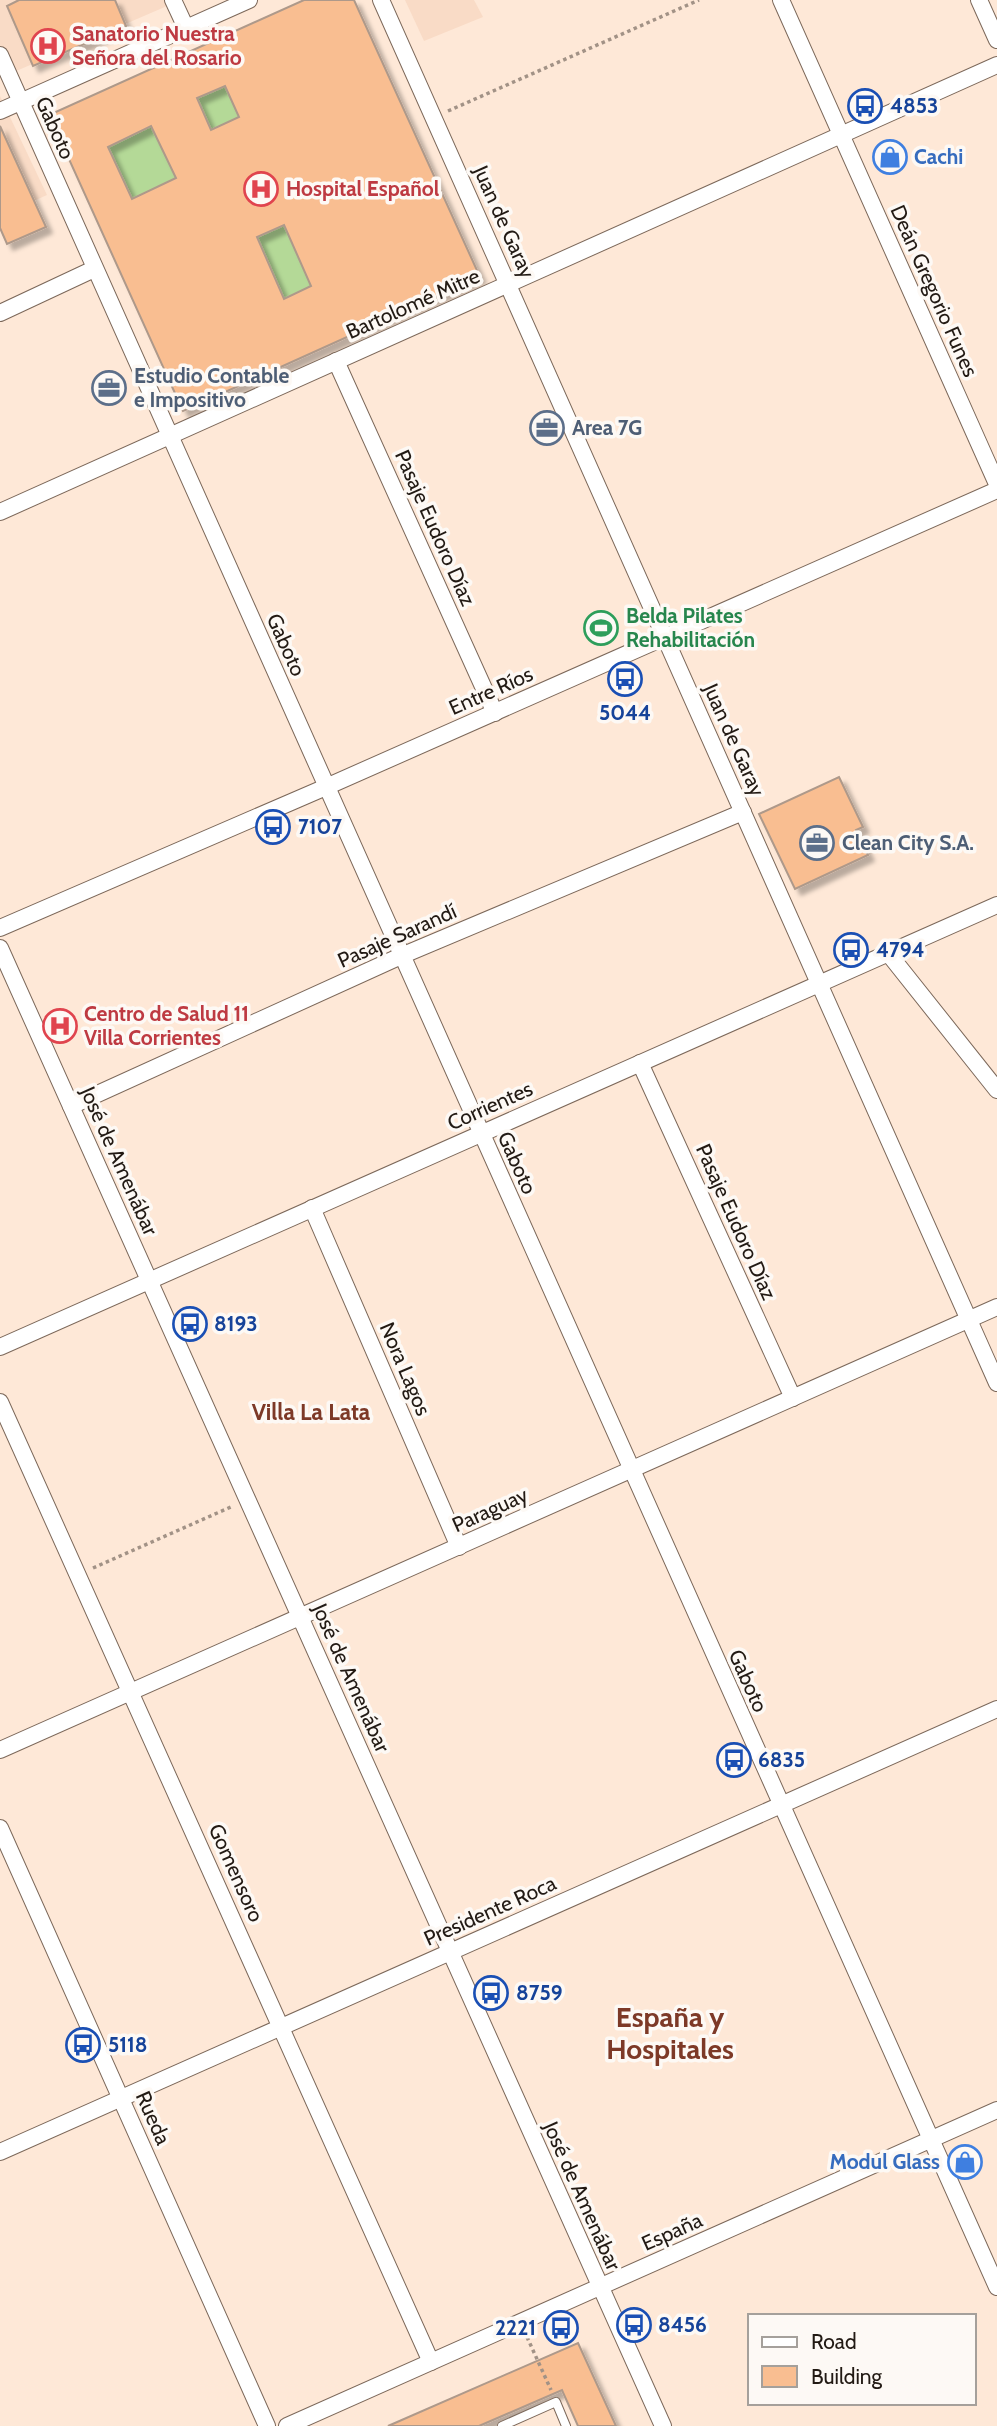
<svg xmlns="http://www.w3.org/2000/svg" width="997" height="2426" font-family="Cabin,sans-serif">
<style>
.built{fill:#f9dbc6}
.green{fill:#b4d997}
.building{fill:#f9be91;stroke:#ae998a;stroke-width:2;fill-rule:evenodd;filter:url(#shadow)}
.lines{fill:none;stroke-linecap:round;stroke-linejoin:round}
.lane-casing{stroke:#7c685a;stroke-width:10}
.street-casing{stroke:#7c685a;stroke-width:18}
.path{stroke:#a29286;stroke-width:3.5;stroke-dasharray:3.5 3.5;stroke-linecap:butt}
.lane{stroke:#fff;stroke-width:8}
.street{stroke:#fff;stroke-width:16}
.labels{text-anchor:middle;stroke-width:7;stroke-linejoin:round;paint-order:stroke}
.health-label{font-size:21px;font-weight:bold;fill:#be3a42;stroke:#fdf9f5;text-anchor:start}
.transit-label{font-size:21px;font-weight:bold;fill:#164399;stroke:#fdf9f5;text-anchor:start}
.street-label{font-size:21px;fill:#221a14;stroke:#fdf9f5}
.shop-label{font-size:21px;font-weight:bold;fill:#366cbe;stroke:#fdf9f5;text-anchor:start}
.service-label{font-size:21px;font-weight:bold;fill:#4e5e75;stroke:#fdf9f5;text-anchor:start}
.leisure-label{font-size:21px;font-weight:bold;fill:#27864d;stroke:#fdf9f5;text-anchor:start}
.neighbourhood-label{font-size:23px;font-weight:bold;fill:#7d3927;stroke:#fdf9f5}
.district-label{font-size:28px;font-weight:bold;fill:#7d3927;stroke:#fdf9f5}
</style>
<defs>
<filter id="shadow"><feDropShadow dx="6" dy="6" stdDeviation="2" flood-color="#0004"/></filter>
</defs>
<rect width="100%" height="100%" fill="#fee8d7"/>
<g class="built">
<path d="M 0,0 L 181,0 L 0,78 Z"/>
<path d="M 405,0 L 474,0 L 483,17 L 424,41 Z"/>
<path d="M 0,96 L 47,195 L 0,216 Z"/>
</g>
<g class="green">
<path d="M 225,86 L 239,117 L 211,130 L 197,98 Z"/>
<path d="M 151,126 L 176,178 L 132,199 L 108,147 Z"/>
<path d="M 284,225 L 311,286 L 284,299 L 257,238 Z"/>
</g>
<g class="building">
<path d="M 19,0 L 115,0 L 126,26 L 33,66 L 7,6 Z"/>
<path d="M 304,0 L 354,0 L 480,277 L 183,411 L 49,115 ZM 225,86 L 239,117 L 211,130 L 197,98 ZM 151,126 L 176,178 L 132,199 L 108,147 ZM 284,225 L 311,286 L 284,299 L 257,237 Z"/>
<path d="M 0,126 L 46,227 L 7,244 L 0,228 Z"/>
<path d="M 839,777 L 863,827 L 856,830 L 868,855 L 795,889 L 759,814 Z"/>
<path d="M 578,2343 L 616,2426 L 578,2426 L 562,2390 L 479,2426 L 388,2426 Z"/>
</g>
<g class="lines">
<g class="lane-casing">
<path id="lane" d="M 502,2426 L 556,2402 L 566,2426"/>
</g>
<g class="street-casing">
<g id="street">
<path d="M 173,0 L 186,28"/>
<path d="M 381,0 L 997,1383"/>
<path d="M 781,0 L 997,484"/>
<path d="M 979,0 L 997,40"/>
<path d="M 0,55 L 997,2287"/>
<path d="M 0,111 L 249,0"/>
<path d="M 0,313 L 94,269"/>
<path d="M 336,361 L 495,713"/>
<path d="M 0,512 L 997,65"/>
<path d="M 0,928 L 326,787 L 997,490"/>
<path d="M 0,948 L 663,2426"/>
<path d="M 888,953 L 997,1090"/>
<path d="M 640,1063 L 793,1398"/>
<path d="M 71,1106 L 401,956 L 743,812"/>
<path d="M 312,1208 L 459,1547"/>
<path d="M 0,1347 L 997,905"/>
<path d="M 0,1402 L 431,2362"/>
<path d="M 0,1750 L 997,1307"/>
<path d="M 0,1828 L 267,2426"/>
<path d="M 0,2152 L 997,1709"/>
<path d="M 287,2426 L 997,2110"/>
</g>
</g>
<g class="path">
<path d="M 448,111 L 699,0"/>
<path d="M 93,1568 L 233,1506"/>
<path d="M 527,2337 L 551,2390"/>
</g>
<use href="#lane" class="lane"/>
<use href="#street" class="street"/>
</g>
<defs>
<g id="hospital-ring" transform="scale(1.75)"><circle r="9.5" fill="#fdf9f5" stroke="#e0444e" stroke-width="1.5"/><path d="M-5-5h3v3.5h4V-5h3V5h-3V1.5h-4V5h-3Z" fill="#e0444e"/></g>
<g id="bus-ring" transform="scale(1.75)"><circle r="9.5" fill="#fdf9f5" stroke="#1a4fb4" stroke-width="1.5"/><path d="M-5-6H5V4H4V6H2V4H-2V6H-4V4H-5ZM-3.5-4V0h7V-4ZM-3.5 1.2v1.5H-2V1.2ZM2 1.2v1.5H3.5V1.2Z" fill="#1a4fb4"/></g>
<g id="shop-ring" transform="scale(1.75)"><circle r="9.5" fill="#fdf9f5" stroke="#3f7fe0" stroke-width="1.5"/><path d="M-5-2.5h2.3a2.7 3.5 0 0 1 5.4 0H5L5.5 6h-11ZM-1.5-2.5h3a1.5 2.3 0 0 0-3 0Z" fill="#3f7fe0"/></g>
<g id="office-ring" transform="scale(1.75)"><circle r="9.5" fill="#fdf9f5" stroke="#5c6f8a" stroke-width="1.5"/><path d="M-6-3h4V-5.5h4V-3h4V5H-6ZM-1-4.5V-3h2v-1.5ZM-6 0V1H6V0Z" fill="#5c6f8a"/></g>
<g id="stadium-ring" transform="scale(1.75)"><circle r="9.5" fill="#fdf9f5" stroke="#2e9e5b" stroke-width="1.5"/><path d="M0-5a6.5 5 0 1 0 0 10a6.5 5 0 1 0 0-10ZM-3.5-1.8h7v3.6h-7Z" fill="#2e9e5b"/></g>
</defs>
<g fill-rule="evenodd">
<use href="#hospital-ring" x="48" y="46"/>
<use href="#bus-ring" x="865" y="106"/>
<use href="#shop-ring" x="890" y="157"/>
<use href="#hospital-ring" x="261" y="189"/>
<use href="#office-ring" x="109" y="388"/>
<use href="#office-ring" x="547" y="428"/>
<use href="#stadium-ring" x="601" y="628"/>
<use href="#bus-ring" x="625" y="679"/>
<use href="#bus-ring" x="273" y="827"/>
<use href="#office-ring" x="817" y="843"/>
<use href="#bus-ring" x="851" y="950"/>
<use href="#hospital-ring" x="60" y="1026"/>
<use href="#bus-ring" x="190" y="1324"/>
<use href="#bus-ring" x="734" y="1760"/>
<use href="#bus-ring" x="491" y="1993"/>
<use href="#bus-ring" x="83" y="2045"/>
<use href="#shop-ring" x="965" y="2162"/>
<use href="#bus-ring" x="634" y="2325"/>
<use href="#bus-ring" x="561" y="2328"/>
</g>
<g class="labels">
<g class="health-label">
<text x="72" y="41">Sanatorio Nuestra<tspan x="72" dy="24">Señora del Rosario</tspan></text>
<text x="286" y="196">Hospital Español</text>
<text x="84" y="1021">Centro de Salud 11<tspan x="84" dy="24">Villa Corrientes</tspan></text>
</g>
<g class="transit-label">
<text x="890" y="113">4853</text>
<text x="625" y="720" text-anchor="middle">5044</text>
<text x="298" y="834">7107</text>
<text x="876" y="957">4794</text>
<text x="214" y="1331">8193</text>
<text x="758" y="1767">6835</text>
<text x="516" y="2000">8759</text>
<text x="108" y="2052">5118</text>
<text x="658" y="2332">8456</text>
<text x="536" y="2335" text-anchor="end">2221</text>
</g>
<g class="street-label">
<text transform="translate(55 128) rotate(66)" y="7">Gaboto</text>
<text transform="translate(504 222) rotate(66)" y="7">Juan de Garay</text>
<text transform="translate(934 291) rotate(66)" y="7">Deán Gregorio Funes</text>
<text transform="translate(413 304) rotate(-24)" y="7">Bartolomé Mitre</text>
<text transform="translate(435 528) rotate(66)" y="7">Pasaje Eudoro Díaz</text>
<text transform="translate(286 645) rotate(66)" y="7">Gaboto</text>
<text transform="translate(491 691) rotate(-24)" y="7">Entre Ríos</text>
<text transform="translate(734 740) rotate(66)" y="7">Juan de Garay</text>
<text transform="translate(397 936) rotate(-24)" y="7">Pasaje Sarandí</text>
<text transform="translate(490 1106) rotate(-24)" y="7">Corrientes</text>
<text transform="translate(119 1161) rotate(66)" y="7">José de Amenábar</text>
<text transform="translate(517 1163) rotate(66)" y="7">Gaboto</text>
<text transform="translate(736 1222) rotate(66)" y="7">Pasaje Eudoro Díaz</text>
<text transform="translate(405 1369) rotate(67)" y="7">Nora Lagos</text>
<text transform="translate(490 1510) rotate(-24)" y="7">Paraguay</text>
<text transform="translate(351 1678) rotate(66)" y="7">José de Amenábar</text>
<text transform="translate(748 1681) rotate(66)" y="7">Gaboto</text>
<text transform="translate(236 1873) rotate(66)" y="7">Gomensoro</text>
<text transform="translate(490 1911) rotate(-24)" y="7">Presidente Roca</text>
<text transform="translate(153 2118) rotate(66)" y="7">Rueda</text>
<text transform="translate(582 2196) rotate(66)" y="7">José de Amenábar</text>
<text transform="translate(672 2232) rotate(-24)" y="7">España</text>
</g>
<g class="shop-label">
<text x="914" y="164">Cachi</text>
<text x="940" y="2169" text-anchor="end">Modul Glass</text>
</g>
<g class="service-label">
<text x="134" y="383">Estudio Contable<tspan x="134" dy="24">e Impositivo</tspan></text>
<text x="572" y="435">Area 7G</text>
<text x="842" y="850">Clean City S.A.</text>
</g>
<g class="leisure-label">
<text x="626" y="623">Belda Pilates<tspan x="626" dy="24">Rehabilitación</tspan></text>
</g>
<g class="neighbourhood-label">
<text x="311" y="1420">Villa La Lata</text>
</g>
<g class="district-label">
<text x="670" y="2027">España y<tspan x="670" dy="32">Hospitales</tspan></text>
</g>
</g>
<rect x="748" y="2314" width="228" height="91" fill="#fdf9f5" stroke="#a5a09b" stroke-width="2"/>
<rect x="762" y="2337" width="35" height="10" fill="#ffffff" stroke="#a5a09b" stroke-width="2"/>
<text x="811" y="2349" font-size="21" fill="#221a14">Road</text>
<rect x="762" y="2366" width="35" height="21" fill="#f9be91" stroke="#a5a09b" stroke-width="2"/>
<text x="811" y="2384" font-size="21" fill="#221a14">Building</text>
</svg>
